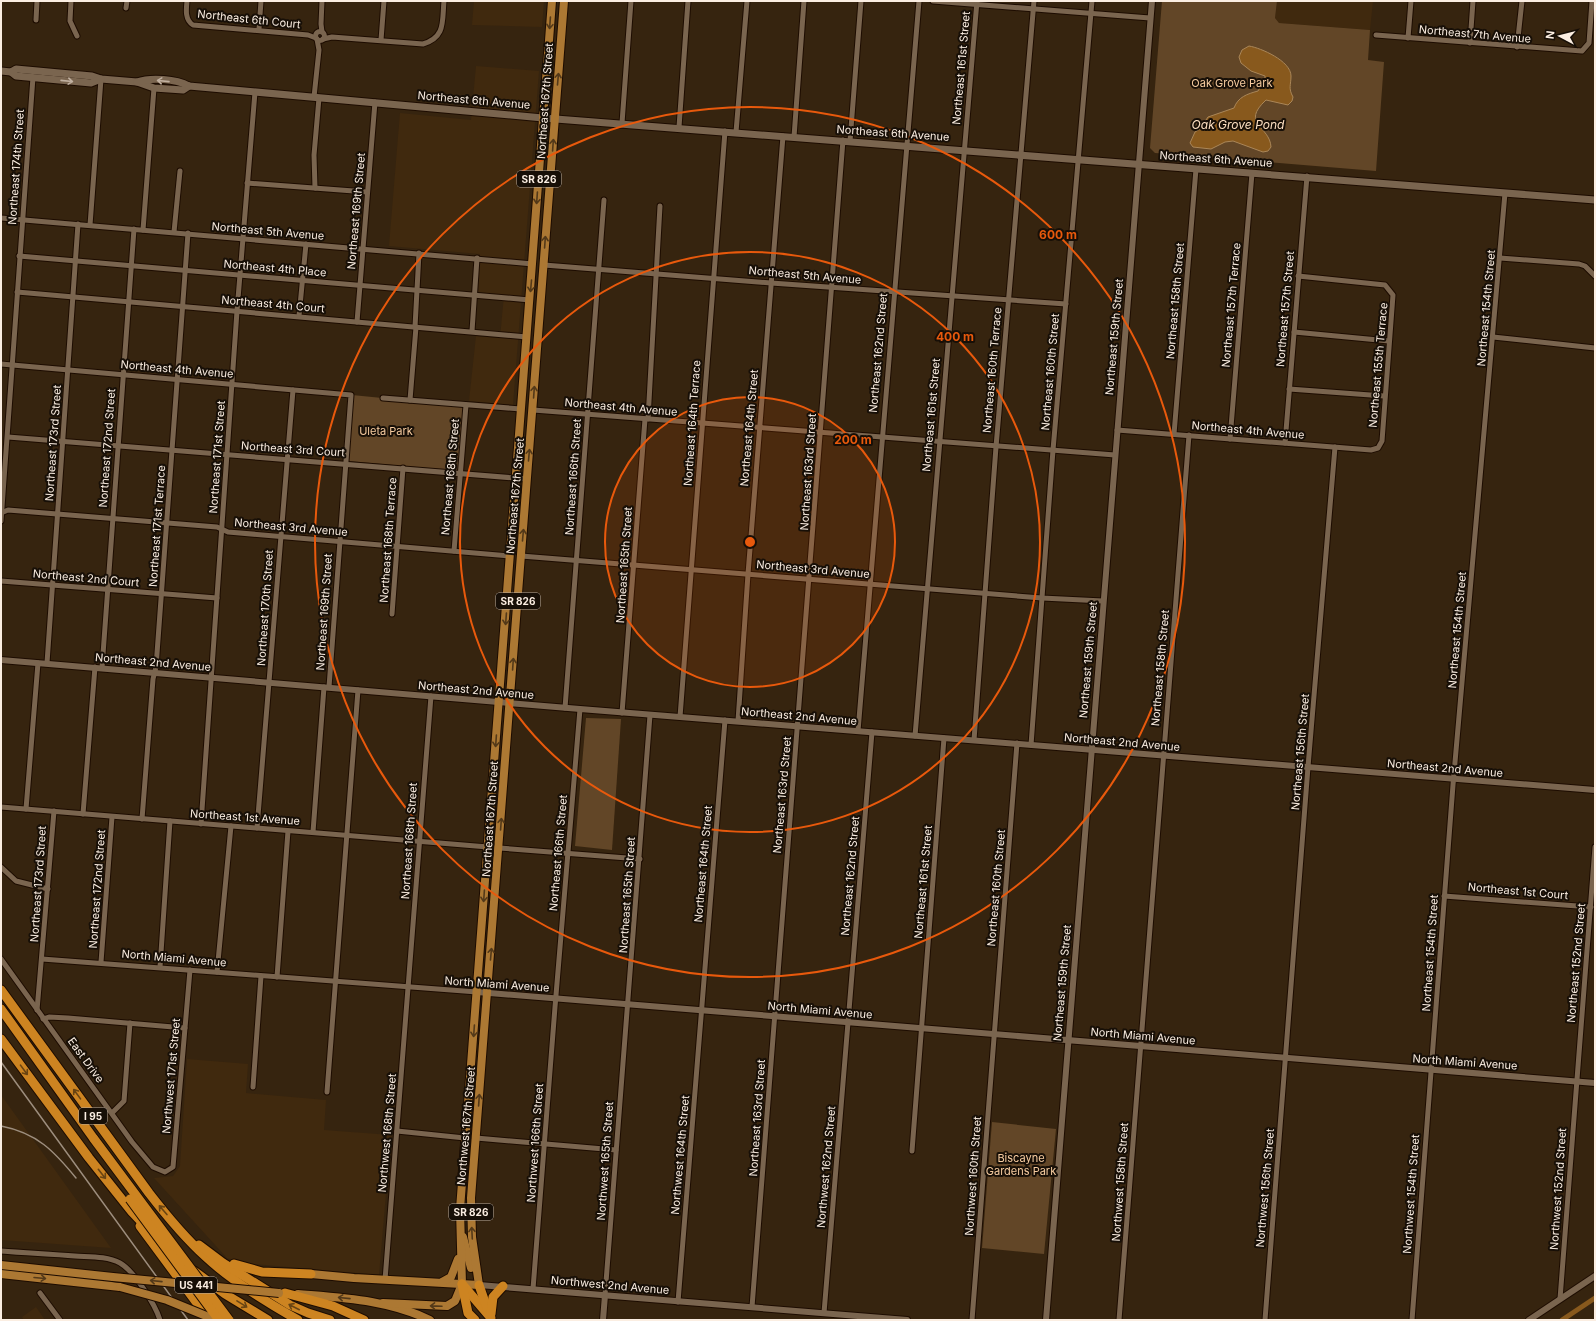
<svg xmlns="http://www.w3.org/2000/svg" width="1596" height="1321" font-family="Inter,sans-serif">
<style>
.built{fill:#40290e}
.green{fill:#624627}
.water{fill:#88591d;stroke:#aa8658}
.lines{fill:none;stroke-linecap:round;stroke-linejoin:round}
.canal{stroke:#88591d;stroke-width:5}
.minor-casing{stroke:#1d0c00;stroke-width:7}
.tertiary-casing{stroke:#1d0c00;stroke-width:8}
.secondary-casing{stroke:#1d0c00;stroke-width:9}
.primary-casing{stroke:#1d0c00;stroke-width:10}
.motorway-casing{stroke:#1d0c00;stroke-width:11}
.minor{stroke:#7a654f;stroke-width:5}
.tertiary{stroke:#7a654f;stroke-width:6}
.secondary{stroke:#7a654f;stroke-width:7}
.primary{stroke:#ac7833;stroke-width:8}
.motorway{stroke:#cd8421;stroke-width:9}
.rail{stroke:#9d8e7e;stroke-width:1.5}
.primary-bridge-casing{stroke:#1d0c00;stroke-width:10;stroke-linecap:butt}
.motorway-bridge-casing{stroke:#1d0c00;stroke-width:11;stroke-linecap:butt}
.primary-bridge{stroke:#ac7833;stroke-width:8}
.motorway-bridge{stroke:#cd8421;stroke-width:9}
.oneway{stroke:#533919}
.oneway2{stroke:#c1b0a0}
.oneway3{stroke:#694413}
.ring{fill:none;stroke:#e8590c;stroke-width:2}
.labels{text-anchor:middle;stroke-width:4;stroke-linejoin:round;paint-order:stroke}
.shield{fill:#170f07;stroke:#b7aba0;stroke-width:1}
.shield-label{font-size:10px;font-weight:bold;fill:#fbeee2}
.street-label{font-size:11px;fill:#fbeee2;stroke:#170f07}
.park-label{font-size:11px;fill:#f7cca0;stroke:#170f07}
.water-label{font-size:12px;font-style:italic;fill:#fcdfc1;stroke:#170f07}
.centre{fill:#e8590c;stroke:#170f07;stroke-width:2}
.ring-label{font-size:12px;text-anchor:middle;font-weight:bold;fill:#e8590c;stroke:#170f07;stroke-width:4;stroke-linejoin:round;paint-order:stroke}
</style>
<rect width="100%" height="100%" fill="#36240f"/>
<g class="built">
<path d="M 474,1 L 544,1 L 542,27 L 472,25 Z"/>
<path d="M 1277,1 L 1373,1 L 1370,30 L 1279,23 L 1275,18 Z"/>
<path d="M 476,66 L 539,71 L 513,405 L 469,401 L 476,336 L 500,338 L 504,295 L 477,292 L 480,254 L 389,246 L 400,113 L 471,120 Z"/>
<path d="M 187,1059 L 248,1064 L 246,1093 L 326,1100 L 324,1130 L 391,1135 L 379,1275 L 243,1263 L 227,1258 L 154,1178 L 173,1176 L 180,1166 Z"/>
<path d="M 1,1095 L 111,1248 L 1,1240 Z"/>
<path d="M 36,1307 L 45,1320 L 24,1320 L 22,1317 Z"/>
</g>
<g class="green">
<path d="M 1162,1 L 1277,1 L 1275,18 L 1279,23 L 1370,30 L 1368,60 L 1384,62 L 1376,171 L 1155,153 L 1150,148 Z"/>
<path d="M 352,395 L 463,406 L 461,471 L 348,461 Z"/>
<path d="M 586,718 L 621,719 L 612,850 L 575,846 Z"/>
<path d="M 992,1122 L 1056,1129 L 1044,1254 L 982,1248 Z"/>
</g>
<path class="water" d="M 1249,46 C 1261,48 1291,61 1291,76 C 1291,85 1288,88 1293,97 L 1292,101 L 1288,105 L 1266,100 C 1240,124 1270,126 1271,147 L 1268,151 L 1263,152 L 1233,141 L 1225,142 L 1211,149 L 1193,147 L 1190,143 L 1195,132 L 1200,129 L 1208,117 L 1234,108 C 1238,97 1247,94 1258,91 L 1265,80 L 1265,76 L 1251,71 L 1241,63 L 1239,57 L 1242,50 Z"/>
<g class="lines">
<path class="canal" d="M 1562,1320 L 1595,1298"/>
<g class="minor-casing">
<g id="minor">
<path d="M 71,1 L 70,21 L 77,36"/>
<path d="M 187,1 C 186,10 185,20 193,25 L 308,35 L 316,38"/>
<path d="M 933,1 L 1150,18"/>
<path d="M 126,8 L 127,1"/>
<path d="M 36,20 L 37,1"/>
<path d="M 259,29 L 261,1"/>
<circle cx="320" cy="36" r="4.5"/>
<path d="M 322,32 L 321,24 L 322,1"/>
<path d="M 1376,35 L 1582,51 L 1589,43 L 1592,1"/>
<path d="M 1408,38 L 1411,1"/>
<path d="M 323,39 L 332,37 L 423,44 C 446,37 442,21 444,1"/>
<path d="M 381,40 L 384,1"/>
<path d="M 1470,43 L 1473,1"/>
<path d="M 1517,47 L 1522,1"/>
<path d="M 314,97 L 319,50 L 317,39"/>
<path d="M 622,123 L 631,1"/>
<path d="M 679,127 L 688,1"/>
<path d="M 736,132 L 747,1"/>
<path d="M 794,137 L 804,1"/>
<path d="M 850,141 L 861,1"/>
<path d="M 247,183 L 367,192"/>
<path d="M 315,188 L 314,155 L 319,98"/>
<path d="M 1,218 L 533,264"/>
<path d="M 90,225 L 101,79"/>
<path d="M 143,230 L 154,88"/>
<path d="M 174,232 L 180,171"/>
<path d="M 19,256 L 530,300"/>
<path d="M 1500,258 L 1579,264 L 1585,266 L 1595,276"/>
<path d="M 544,265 L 771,283 L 1066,304"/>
<path d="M 17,292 L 527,337"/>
<path d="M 299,316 L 306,244"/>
<path d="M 357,322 L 375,102"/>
<path d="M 415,327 L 419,253"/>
<path d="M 472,331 L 477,258"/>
<path d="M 1294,332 L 1389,341"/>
<path d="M 1493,337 L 1595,348"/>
<path d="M 1,364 L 351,395 L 329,687"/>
<path d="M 1289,389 L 1384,396"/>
<path d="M 383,398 L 521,409"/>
<path d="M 410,400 L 416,327"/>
<path d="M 533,410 L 1115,455"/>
<path d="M 648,419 L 660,206"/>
<path d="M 1117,430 L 1371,450 L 1378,448 L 1382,441 L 1393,295 L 1385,285 L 1298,276"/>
<path d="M 1174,434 L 1196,169"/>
<path d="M 8,437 L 527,479"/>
<path d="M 1230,439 L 1252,173"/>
<path d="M 1285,443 L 1307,176"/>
<path d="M 1,513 L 8,510 L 217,527 L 228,532 L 510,556"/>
<path d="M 1,521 L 33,77"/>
<path d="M 454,551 L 466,405"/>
<path d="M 521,556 L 1042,598 L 1103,601"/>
<path d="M 1,581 L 217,598"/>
<path d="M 392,614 L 403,468"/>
<path d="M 47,663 L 78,224"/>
<path d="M 102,668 L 134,229"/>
<path d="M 565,708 L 604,200"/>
<path d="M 622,713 L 645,419"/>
<path d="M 680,717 L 725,131"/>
<path d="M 738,721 L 748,574 L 783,136"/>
<path d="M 858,731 L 919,1"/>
<path d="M 915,736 L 977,1"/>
<path d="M 974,740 L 996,447 L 1034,1"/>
<path d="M 1031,745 L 1053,450 L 1092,1"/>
<path d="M 1,807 L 488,847"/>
<path d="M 26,809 L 38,663"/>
<path d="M 83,814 L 95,667"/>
<path d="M 142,819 L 153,679 L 156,667 L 188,233"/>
<path d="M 201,824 L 237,311 L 255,92"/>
<path d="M 257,828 L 293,390"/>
<path d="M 313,832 L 324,687"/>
<path d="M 499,848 L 640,859"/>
<path d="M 1,867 L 16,881 L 48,889"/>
<path d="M 1444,896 L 1591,907"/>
<path d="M 1,959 L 132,1142 L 153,1167 L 165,1172 L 173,1167 L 190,970"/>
<path d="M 42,959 L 477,992"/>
<path d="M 101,962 L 112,817"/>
<path d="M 160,967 L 170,821"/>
<path d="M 217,972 L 231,826"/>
<path d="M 277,977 L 288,831"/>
<path d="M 37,1010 L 54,811"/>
<path d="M 43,1019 L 49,1017 L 68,1018 L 185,1028"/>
<path d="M 253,1087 L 261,976"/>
<path d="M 327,1092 L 358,690"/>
<path d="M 112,1113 L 124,1101 L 130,1023"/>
<path d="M 397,1131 L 465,1138"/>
<path d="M 476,1138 L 616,1150"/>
<path d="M 912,1151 L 944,738"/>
<path d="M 1,1251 C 26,1253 50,1254 75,1256 C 89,1257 107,1256 120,1263 C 134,1271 155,1304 160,1320"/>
<path d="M 385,1280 L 431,696"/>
<path d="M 533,1289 L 555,1007 L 580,709"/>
<path d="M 40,1293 L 60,1320"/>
<path d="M 605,1295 L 650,715"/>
<path d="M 1560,1299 L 1595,847"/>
<path d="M 678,1302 L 725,720"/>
<path d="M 752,1307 L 843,140"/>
<path d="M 824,1313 L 872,732"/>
<path d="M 972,1320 L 1017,743"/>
<path d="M 1119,1320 L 1189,435"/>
<path d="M 1265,1320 L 1308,767 L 1335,447"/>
<path d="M 1412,1320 L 1453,785 L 1505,193"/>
</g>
</g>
<g class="tertiary-casing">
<g id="tertiary">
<path d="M 1,660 L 580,709 L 1595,790"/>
<path d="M 477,992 L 1595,1083"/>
<path d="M 479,1285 L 907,1320"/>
<path d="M 603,1320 L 605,1295"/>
<path d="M 1046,1320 L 1152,1"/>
<path d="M 1529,1320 L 1595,1276"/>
</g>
</g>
<g class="secondary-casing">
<g id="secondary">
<path d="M 1,71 L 11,72 L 16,69 L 92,76 L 101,79 L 137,82 L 154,88 L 183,90 L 189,86"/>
<path d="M 11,72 L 16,76 L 91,83 L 101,79"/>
<path d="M 137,82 C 151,77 176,79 189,86 L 543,118 L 1595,200"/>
</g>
</g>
<g class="primary-casing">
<g id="primary">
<path d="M 463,1237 L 471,1268"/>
<path d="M 1,1265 L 113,1277"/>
<path d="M 1,1274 L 120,1287"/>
<path d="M 311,1274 L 354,1278 L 479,1285"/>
<path d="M 442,1282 L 451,1277 L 458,1259"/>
<path d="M 479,1285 L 472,1237 L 471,1198 L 564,1"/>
<path d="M 298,1294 C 344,1298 388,1300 430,1320"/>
<path d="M 383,1303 L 447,1306 L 455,1301 L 462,1284 L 460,1209 L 552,1"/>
</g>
</g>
<g class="motorway-casing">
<g id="motorway">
<path d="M 1,990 L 149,1193 C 166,1215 185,1238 206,1257 C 233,1282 266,1302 298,1320"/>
<path d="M 1,1009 L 94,1139"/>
<path d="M 1,1039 L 89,1158 L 132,1212 L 151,1232"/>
<path d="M 140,1226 L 208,1318"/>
<path d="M 199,1245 L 223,1263 L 290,1305 L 308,1313 L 330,1320"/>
<path d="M 234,1264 L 262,1272 L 311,1274"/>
<path d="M 194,1271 L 225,1294 L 268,1320"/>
<path d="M 462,1284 L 491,1318"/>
<path d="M 462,1284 L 468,1313 L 475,1320"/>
<path d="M 479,1285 L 488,1311"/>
<path d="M 285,1293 L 333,1306 L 364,1320"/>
<path d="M 491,1314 L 493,1297 L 503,1286"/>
</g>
</g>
<use href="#minor" class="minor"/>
<use href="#tertiary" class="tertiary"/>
<use href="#secondary" class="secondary"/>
<use href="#primary" class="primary"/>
<use href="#motorway" class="motorway"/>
<g class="rail">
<path d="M 1,1062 L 188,1320"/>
<path d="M 1,1126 C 37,1133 54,1151 76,1178"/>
</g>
<g class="primary-bridge-casing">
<g id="primary-bridge">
<path d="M 113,1277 L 279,1293"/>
<path d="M 120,1287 L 167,1300 L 216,1320"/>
</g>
</g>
<g class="motorway-bridge-casing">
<g id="motorway-bridge">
<path d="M 94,1139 L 229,1320"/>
<path d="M 130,1199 L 219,1320"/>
</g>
</g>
<use href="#primary-bridge" class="primary-bridge"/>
<use href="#motorway-bridge" class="motorway-bridge"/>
</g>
<defs><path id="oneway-shaft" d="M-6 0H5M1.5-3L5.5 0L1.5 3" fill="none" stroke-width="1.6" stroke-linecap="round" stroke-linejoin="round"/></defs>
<g class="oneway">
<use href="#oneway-shaft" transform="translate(550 23) rotate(94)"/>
<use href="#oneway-shaft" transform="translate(558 79) rotate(-85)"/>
<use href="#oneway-shaft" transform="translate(553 145) rotate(-86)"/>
<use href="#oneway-shaft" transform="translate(537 198) rotate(94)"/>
<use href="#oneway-shaft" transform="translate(545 242) rotate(-86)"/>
<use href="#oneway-shaft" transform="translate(531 286) rotate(95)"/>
<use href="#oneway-shaft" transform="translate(534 392) rotate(-86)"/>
<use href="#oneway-shaft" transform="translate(529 455) rotate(-85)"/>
<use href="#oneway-shaft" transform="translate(523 535) rotate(-85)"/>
<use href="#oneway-shaft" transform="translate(506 619) rotate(94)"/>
<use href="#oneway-shaft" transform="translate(513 664) rotate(-86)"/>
<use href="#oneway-shaft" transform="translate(496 741) rotate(94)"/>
<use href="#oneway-shaft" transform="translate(501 824) rotate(-86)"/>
<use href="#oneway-shaft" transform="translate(484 896) rotate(94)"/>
<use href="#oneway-shaft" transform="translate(491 954) rotate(-85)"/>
<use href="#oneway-shaft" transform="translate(474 1031) rotate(94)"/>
<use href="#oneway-shaft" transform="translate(479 1100) rotate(-86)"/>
<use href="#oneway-shaft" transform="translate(472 1233) rotate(-93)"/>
<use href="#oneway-shaft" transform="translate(40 1278) rotate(5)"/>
<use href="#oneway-shaft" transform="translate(156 1281) rotate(-174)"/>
<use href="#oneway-shaft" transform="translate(344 1298) rotate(-174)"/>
<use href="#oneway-shaft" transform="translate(436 1306) rotate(-178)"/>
</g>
<g class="oneway2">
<use href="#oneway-shaft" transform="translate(67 81) rotate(6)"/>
<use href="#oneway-shaft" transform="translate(163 81) rotate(-174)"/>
</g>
<g class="oneway3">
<use href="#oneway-shaft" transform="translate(24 1070) rotate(54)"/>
<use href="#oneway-shaft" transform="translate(77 1094) rotate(-126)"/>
<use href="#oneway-shaft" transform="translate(102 1174) rotate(52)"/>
<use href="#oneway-shaft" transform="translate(163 1210) rotate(-131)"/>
<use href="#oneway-shaft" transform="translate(242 1304) rotate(32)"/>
<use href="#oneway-shaft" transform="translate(294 1307) rotate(-153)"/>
</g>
<circle cx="750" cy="542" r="145" fill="#e8590c" fill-opacity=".12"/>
<g class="ring">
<circle cx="750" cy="542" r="145"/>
<circle cx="750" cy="542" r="290"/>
<circle cx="750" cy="542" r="435"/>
</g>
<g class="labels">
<g class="shield">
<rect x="517" y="171" width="44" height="16" rx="3"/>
<rect x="496" y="593" width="44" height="16" rx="3"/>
<rect x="79" y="1108" width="28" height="16" rx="3"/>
<rect x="449" y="1204" width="44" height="16" rx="3"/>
<rect x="175" y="1277" width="42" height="16" rx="3"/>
</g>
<g class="shield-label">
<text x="539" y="183">SR 826</text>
<text x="518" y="605">SR 826</text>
<text x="93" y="1120">I 95</text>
<text x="471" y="1216">SR 826</text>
<text x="196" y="1289">US 441</text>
</g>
<g class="street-label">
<text transform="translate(249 19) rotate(6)" y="4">Northeast 6th Court</text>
<text transform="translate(1475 34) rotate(5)" y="4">Northeast 7th Avenue</text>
<text transform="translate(961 68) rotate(-85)" y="4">Northeast 161st Street</text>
<text transform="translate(474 100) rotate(5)" y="4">Northeast 6th Avenue</text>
<text transform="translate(545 101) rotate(-86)" y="4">Northeast 167th Street</text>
<text transform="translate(893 133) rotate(4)" y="4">Northeast 6th Avenue</text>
<text transform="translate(1216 159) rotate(4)" y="4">Northeast 6th Avenue</text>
<text transform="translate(16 167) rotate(-86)" y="4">Northeast 174th Street</text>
<text transform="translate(356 211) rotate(-85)" y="4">Northeast 169th Street</text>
<text transform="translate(268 231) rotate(5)" y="4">Northeast 5th Avenue</text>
<text transform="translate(275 268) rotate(5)" y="4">Northeast 4th Place</text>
<text transform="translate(805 275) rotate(5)" y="4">Northeast 5th Avenue</text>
<text transform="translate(1175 301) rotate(-85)" y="4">Northeast 158th Street</text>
<text transform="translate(273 304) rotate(5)" y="4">Northeast 4th Court</text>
<text transform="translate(1231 305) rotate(-85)" y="4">Northeast 157th Terrace</text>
<text transform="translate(1486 308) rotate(-85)" y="4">Northeast 154th Street</text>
<text transform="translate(1285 309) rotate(-85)" y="4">Northeast 157th Street</text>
<text transform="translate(1114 337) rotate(-85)" y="4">Northeast 159th Street</text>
<text transform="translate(878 353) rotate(-85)" y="4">Northeast 162nd Street</text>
<text transform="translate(1378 365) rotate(-85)" y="4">Northeast 155th Terrace</text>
<text transform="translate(177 369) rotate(5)" y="4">Northeast 4th Avenue</text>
<text transform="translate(992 370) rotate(-85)" y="4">Northeast 160th Terrace</text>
<text transform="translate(1050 372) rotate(-85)" y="4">Northeast 160th Street</text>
<text transform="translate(621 407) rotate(5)" y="4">Northeast 4th Avenue</text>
<text transform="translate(931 415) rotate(-85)" y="4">Northeast 161st Street</text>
<text transform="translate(692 423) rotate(-86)" y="4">Northeast 164th Terrace</text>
<text transform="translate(749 428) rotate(-85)" y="4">Northeast 164th Street</text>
<text transform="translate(1248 430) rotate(5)" y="4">Northeast 4th Avenue</text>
<text transform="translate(53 443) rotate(-86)" y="4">Northeast 173rd Street</text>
<text transform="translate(107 448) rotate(-86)" y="4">Northeast 172nd Street</text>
<text transform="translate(293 449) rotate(4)" y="4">Northeast 3rd Court</text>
<text transform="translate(217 457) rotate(-86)" y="4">Northeast 171st Street</text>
<text transform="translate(808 472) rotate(-86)" y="4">Northeast 163rd Street</text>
<text transform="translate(450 477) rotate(-85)" y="4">Northeast 168th Street</text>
<text transform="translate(573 477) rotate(-86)" y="4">Northeast 166th Street</text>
<text transform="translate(515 496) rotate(-85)" y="4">Northeast 167th Street</text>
<text transform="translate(157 526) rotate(-86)" y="4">Northeast 171st Terrace</text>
<text transform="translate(291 527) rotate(5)" y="4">Northeast 3rd Avenue</text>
<text transform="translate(388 540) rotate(-86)" y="4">Northeast 168th Terrace</text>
<text transform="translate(624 565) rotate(-86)" y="4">Northeast 165th Street</text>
<text transform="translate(813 569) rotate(5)" y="4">Northeast 3rd Avenue</text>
<text transform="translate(86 578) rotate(5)" y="4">Northeast 2nd Court</text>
<text transform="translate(265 608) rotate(-86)" y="4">Northeast 170th Street</text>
<text transform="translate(324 612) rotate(-86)" y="4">Northeast 169th Street</text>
<text transform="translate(1457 630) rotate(-85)" y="4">Northeast 154th Street</text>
<text transform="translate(1088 660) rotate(-85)" y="4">Northeast 159th Street</text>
<text transform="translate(153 662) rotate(5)" y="4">Northeast 2nd Avenue</text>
<text transform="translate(1160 668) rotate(-85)" y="4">Northeast 158th Street</text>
<text transform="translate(476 690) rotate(5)" y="4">Northeast 2nd Avenue</text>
<text transform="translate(799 716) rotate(5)" y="4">Northeast 2nd Avenue</text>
<text transform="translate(1122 742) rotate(5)" y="4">Northeast 2nd Avenue</text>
<text transform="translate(1300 752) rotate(-85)" y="4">Northeast 156th Street</text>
<text transform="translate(1445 768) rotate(5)" y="4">Northeast 2nd Avenue</text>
<text transform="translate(782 795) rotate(-85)" y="4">Northeast 163rd Street</text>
<text transform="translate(245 817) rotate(4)" y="4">Northeast 1st Avenue</text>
<text transform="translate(490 819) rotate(-86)" y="4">Northeast 167th Street</text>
<text transform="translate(409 841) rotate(-86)" y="4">Northeast 168th Street</text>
<text transform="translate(558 853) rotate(-85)" y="4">Northeast 166th Street</text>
<text transform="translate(703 864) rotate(-85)" y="4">Northeast 164th Street</text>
<text transform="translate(850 876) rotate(-85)" y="4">Northeast 162nd Street</text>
<text transform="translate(923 882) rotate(-85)" y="4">Northeast 161st Street</text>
<text transform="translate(38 884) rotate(-86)" y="4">Northeast 173rd Street</text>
<text transform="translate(996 888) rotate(-85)" y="4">Northeast 160th Street</text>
<text transform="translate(97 889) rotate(-86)" y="4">Northeast 172nd Street</text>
<text transform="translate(1518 891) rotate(5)" y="4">Northeast 1st Court</text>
<text transform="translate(627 895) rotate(-86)" y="4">Northeast 165th Street</text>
<text transform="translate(1430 953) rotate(-86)" y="4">Northeast 154th Street</text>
<text transform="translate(174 958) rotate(5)" y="4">North Miami Avenue</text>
<text transform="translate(1576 963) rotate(-85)" y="4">Northeast 152nd Street</text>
<text transform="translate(1062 983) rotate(-85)" y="4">Northeast 159th Street</text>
<text transform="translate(497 984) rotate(4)" y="4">North Miami Avenue</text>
<text transform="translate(820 1010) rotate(5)" y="4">North Miami Avenue</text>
<text transform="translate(1143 1036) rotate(5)" y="4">North Miami Avenue</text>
<text transform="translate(86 1060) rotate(54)" y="4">East Drive</text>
<text transform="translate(1465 1062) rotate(4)" y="4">North Miami Avenue</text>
<text transform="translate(171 1076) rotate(-85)" y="4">Northwest 171st Street</text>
<text transform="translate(757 1118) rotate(-86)" y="4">Northeast 163rd Street</text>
<text transform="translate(466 1126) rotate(-85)" y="4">Northwest 167th Street</text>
<text transform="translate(387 1133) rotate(-85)" y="4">Northwest 168th Street</text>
<text transform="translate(535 1143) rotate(-86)" y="4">Northwest 166th Street</text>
<text transform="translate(680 1155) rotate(-85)" y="4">Northwest 164th Street</text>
<text transform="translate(605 1161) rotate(-86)" y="4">Northwest 165th Street</text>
<text transform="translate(826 1167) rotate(-85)" y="4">Northwest 162nd Street</text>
<text transform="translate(973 1176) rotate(-86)" y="4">Northwest 160th Street</text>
<text transform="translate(1120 1182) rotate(-86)" y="4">Northwest 158th Street</text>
<text transform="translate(1265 1188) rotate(-85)" y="4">Northwest 156th Street</text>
<text transform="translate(1558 1189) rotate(-86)" y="4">Northwest 152nd Street</text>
<text transform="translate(1411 1194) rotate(-86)" y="4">Northwest 154th Street</text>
<text transform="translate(610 1285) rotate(5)" y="4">Northwest 2nd Avenue</text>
</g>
<g class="park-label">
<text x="1232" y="87">Oak Grove Park</text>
<text x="386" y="435">Uleta Park</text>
<text x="1021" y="1162">Biscayne<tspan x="1021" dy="13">Gardens Park</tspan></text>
</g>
<g class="water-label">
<text x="1238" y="129">Oak Grove Pond</text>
</g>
</g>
<circle cx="750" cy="542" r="6" class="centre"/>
<g class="ring-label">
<text x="1058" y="239">600 m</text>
<text x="955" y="341">400 m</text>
<text x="853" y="444">200 m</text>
</g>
<rect width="1596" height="1321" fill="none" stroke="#fbeee2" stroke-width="4"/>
<g transform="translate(1560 36) rotate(277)" stroke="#170f07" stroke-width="3" paint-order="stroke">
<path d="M0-3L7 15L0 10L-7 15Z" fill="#fbeee2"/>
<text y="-6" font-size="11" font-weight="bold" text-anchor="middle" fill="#fbeee2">N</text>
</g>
</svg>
